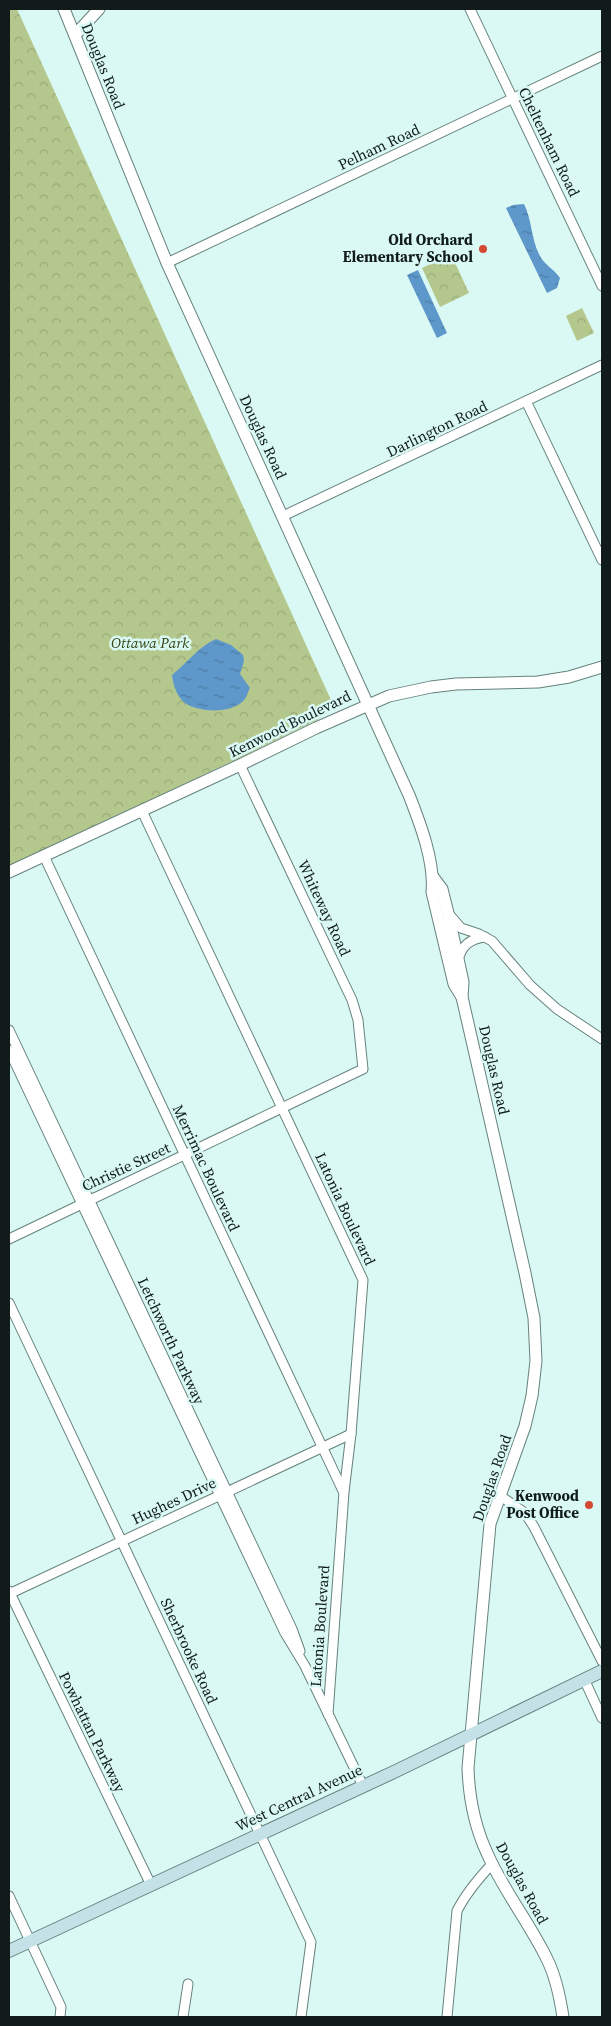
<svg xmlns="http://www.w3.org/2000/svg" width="611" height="2026" font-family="'Source Serif 4',serif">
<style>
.park{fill:url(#park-crowns)}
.water{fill:url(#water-ripples)}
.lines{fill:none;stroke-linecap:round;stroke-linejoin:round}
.minor-casing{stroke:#66827d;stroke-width:11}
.tertiary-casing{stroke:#66827d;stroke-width:13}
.secondary-casing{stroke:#66827d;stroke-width:14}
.minor{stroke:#fff;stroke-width:9}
.tertiary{stroke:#fff;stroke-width:11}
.secondary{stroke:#c4e1e8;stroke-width:12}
.poi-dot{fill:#d44832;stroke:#daf9f4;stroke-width:2}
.labels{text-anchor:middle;stroke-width:5;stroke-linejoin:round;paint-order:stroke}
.street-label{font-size:15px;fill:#101b1a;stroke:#daf9f4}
.poi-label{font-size:15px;font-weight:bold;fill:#101b1a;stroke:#daf9f4;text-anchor:end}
.park-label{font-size:15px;font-style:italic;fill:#374512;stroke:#daf9f4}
</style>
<defs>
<pattern id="park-crowns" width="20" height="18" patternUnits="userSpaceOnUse" patternTransform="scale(1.25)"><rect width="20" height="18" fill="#b4c88d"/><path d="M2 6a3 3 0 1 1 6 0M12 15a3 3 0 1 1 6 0" fill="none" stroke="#9aab79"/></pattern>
<pattern id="water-ripples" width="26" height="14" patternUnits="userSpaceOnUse" patternTransform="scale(1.25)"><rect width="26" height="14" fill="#5e98ca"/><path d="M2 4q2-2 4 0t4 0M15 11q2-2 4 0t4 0" fill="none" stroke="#4c7ba3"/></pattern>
</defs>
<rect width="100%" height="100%" fill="#daf9f4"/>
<g class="park">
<path d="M 9,9 L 17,9 L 331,700 L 332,708 L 317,720 L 248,754 L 9,866 Z"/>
<path d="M 451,254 L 469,293 L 440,307 L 422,268 Z"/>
<path d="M 582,308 L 594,333 L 577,341 L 566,316 Z"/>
</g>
<g class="water">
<path d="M 524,204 C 532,220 531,238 539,254 C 543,264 554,269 560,278 L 557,288 L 547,293 L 506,208 L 513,205 Z"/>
<path d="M 418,270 L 447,333 L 437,338 L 407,275 Z"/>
<path d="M 216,639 L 231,645 L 243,655 L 244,661 L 240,674 L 250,688 C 248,691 247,696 245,699 C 233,714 200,713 185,703 C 177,697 173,685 172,675 C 187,663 199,646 216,639 Z"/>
</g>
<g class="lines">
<g class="minor-casing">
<g id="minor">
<path d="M 470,9 L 602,286"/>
<path d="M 167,263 L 602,56"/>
<path d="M 526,401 L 602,560"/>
<path d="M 283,516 L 602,365"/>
<path d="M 142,811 L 363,1280 L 351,1434 L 344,1492 L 328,1714"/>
<path d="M 44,856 L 343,1491"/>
<path d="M 448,913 L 461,928 L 479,934 L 492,941 L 530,985 L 557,1009 L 602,1039"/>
<path d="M 458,960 C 462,945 470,939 485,937"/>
<path d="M 9,1030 L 292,1629 L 300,1651"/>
<path d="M 9,1050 L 285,1633 L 305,1666 L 363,1786"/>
<path d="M 9,1239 L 363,1069 L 358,1020 L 352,1000 L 240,765"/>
<path d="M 9,1303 L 311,1942 L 301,2017"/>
<path d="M 499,1495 L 525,1513 L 534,1527 L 602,1661"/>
<path d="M 9,1591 L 151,1885"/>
<path d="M 9,1594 L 351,1434"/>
<path d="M 584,1679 L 602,1718"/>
<path d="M 9,1896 L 61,2007 L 60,2017"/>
<path d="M 183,2017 L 188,1984"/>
<path d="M 447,2017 L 457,1911 C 466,1893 478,1879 492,1864"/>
</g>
</g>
<g class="tertiary-casing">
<g id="tertiary">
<path d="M 64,9 L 167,263 L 409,795 C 420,823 435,862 432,892 L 454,984 L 462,997"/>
<path d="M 75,35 L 99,9"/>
<path d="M 9,872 L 240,765 L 316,728 L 389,696 L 431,687 L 456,684 L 538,682 L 569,677 L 602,667"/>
<path d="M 433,877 L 442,889 L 448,913 L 463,982 L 462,997 L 525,1273 L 534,1318 L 536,1361 L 532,1396 L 525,1426 L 490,1524 L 468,1768 C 469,1798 474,1825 487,1853 C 503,1890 529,1922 547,1959 C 556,1977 560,1997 563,2017"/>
</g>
</g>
<g class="secondary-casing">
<path id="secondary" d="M 9,1951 L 396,1771 L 602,1671"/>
</g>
<use href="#minor" class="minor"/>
<use href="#tertiary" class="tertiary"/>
<use href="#secondary" class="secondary"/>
</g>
<g class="poi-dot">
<circle cx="483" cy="249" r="5"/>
<circle cx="589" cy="1505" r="5"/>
</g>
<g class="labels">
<g class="street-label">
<text transform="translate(103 66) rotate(68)" y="5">Douglas Road</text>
<text transform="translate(549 142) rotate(64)" y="5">Cheltenham Road</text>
<text transform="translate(379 147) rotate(-25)" y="5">Pelham Road</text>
<text transform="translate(437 429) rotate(-26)" y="5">Darlington Road</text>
<text transform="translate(263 437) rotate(65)" y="5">Douglas Road</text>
<text transform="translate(290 724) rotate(-26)" y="5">Kenwood Boulevard</text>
<text transform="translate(324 908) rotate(65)" y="5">Whiteway Road</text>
<text transform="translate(494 1070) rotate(77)" y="5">Douglas Road</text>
<text transform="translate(126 1167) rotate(-25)" y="5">Christie Street</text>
<text transform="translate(206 1168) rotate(65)" y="5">Merrimac Boulevard</text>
<text transform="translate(345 1209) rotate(65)" y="5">Latonia Boulevard</text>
<text transform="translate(171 1341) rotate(65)" y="5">Letchworth Parkway</text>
<text transform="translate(492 1478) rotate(-71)" y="5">Douglas Road</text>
<text transform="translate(174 1501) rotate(-25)" y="5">Hughes Drive</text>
<text transform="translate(320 1626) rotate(-86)" y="5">Latonia Boulevard</text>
<text transform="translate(189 1651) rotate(65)" y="5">Sherbrooke Road</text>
<text transform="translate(92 1732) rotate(64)" y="5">Powhattan Parkway</text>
<text transform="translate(299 1798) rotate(-25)" y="5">West Central Avenue</text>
<text transform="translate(522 1883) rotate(61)" y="5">Douglas Road</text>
</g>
<g class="poi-label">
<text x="473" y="245">Old Orchard<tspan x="473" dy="17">Elementary School</tspan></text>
<text x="579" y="1501">Kenwood<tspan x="579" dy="17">Post Office</tspan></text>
</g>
<g class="park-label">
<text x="150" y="648">Ottawa Park</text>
</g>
</g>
<rect width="611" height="2026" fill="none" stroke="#101b1a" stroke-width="20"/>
</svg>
